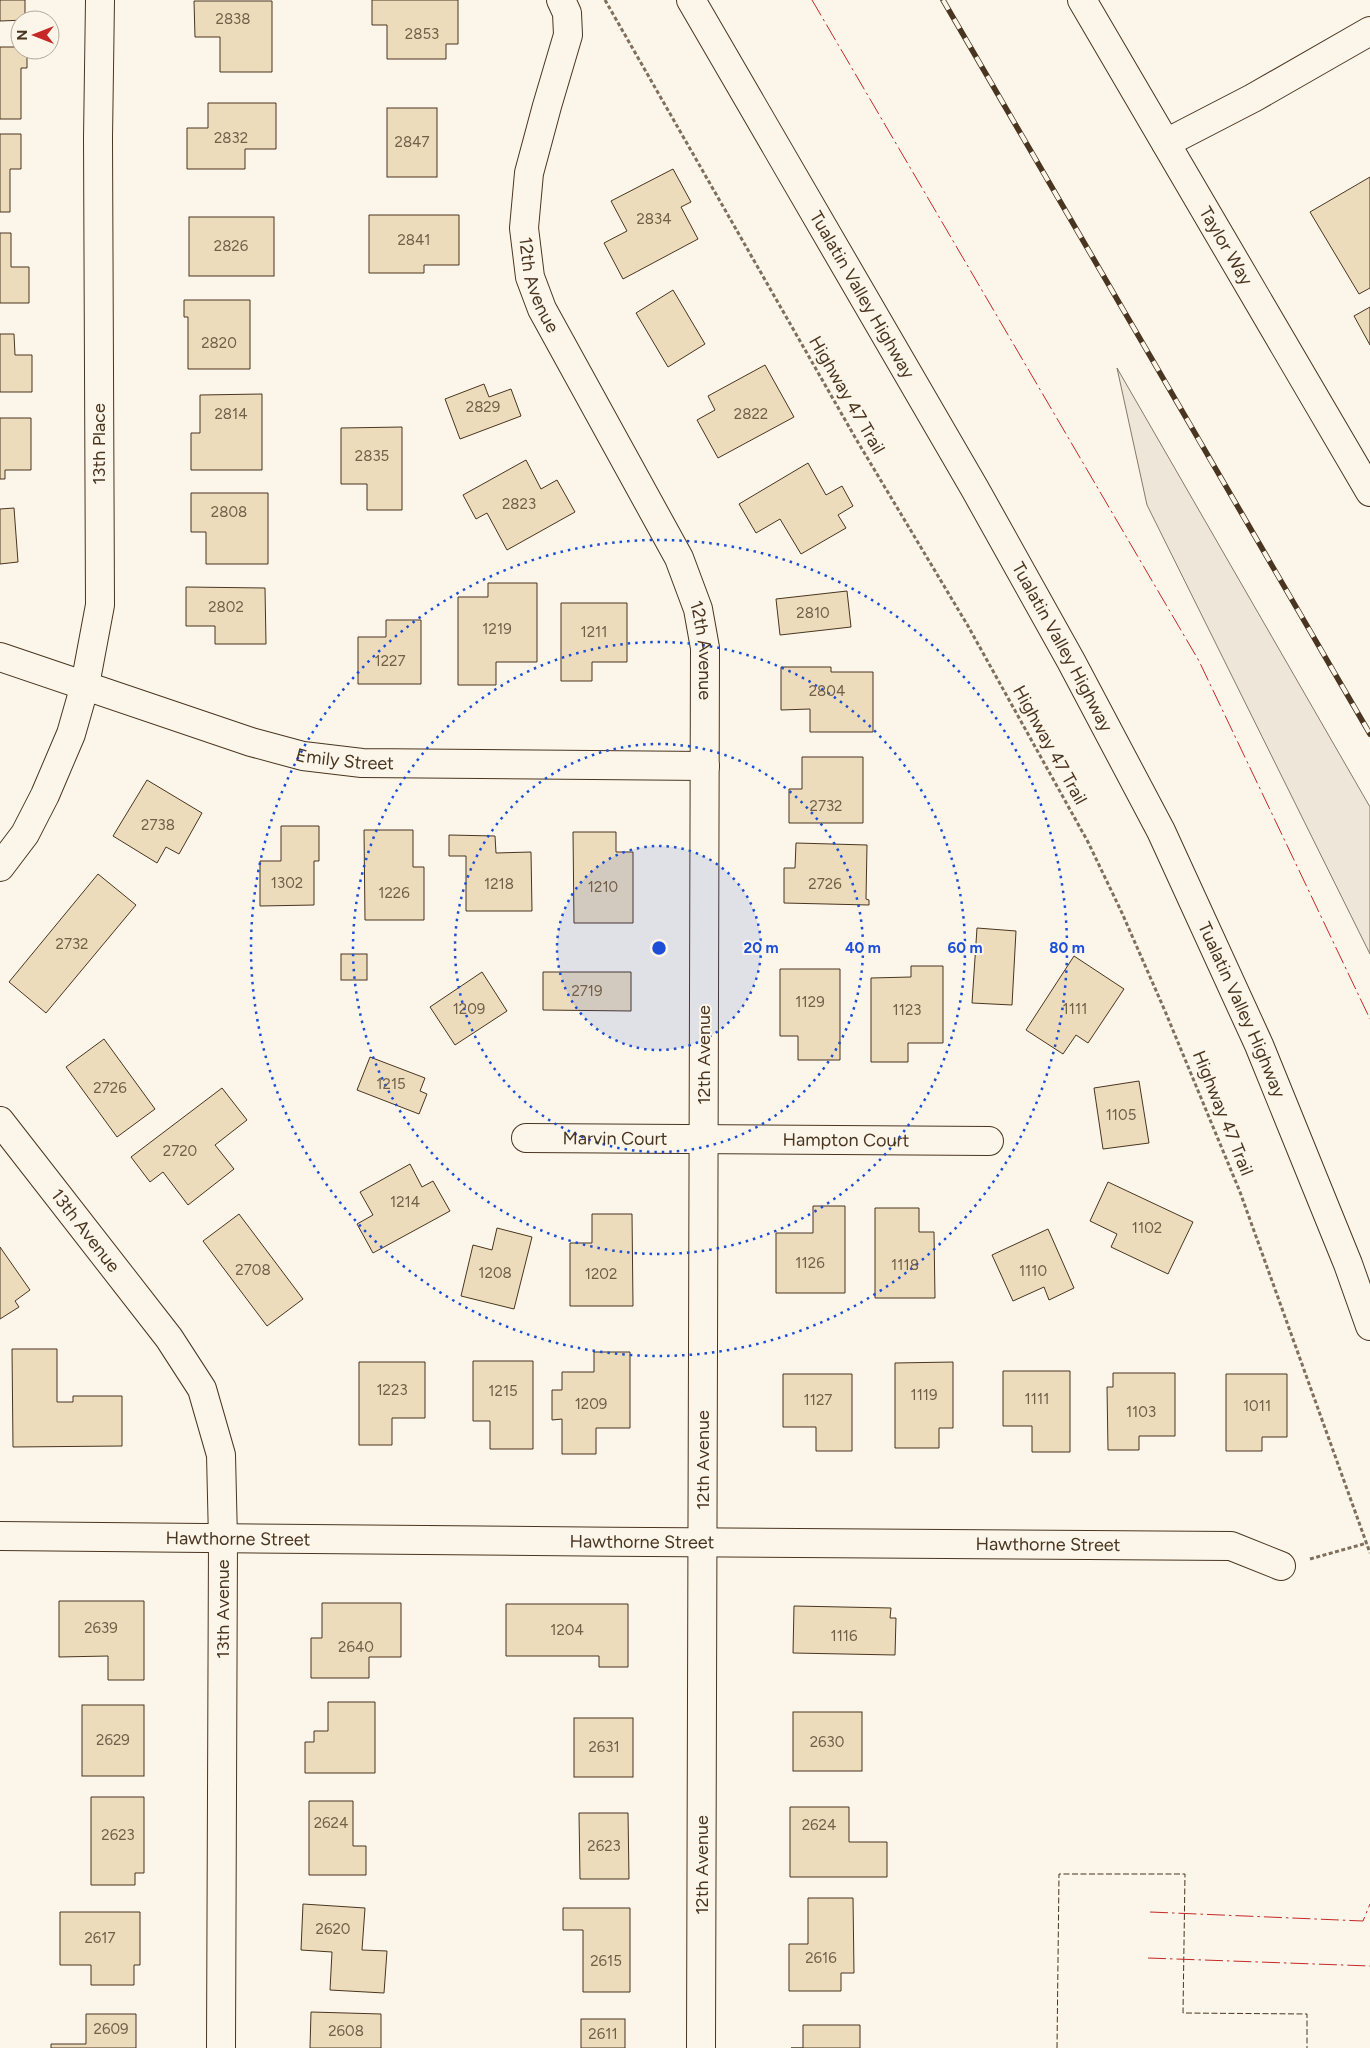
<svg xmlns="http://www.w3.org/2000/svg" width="1370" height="2048" font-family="Figtree,sans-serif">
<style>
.green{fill:#ede6d9;stroke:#887966}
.building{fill:#ecdcbc;stroke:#4a3520}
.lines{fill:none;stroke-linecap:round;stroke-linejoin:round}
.minor-casing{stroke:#4a3520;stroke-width:30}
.highway-casing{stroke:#4a3520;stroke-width:30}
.path{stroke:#7f6f5c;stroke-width:3;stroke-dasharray:4 2.5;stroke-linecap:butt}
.minor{stroke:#fbf6e9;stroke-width:28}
.highway{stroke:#fbf6e9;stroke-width:28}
.rail-casing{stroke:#4a3520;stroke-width:5.5}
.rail{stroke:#fbf6e9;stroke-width:4;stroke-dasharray:11;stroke-linecap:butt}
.fence{stroke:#4a3520;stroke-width:1;stroke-dasharray:6 2.5;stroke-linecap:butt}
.power{stroke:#c62828;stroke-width:1;stroke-dasharray:18 4 2.5 4;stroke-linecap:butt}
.ring{fill:none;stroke:#1d4ed8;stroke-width:2.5;stroke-dasharray:2.5 5}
.labels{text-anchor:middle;stroke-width:4;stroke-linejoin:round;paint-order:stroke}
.number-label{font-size:15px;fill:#725f47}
.street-label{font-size:18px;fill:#4a3520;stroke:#fbf6e9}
.centre{fill:#1d4ed8;stroke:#fbf6e9;stroke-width:2.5}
.ring-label{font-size:15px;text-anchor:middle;font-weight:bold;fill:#1d4ed8;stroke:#fbf6e9;stroke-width:4;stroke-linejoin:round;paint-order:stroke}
</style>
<rect width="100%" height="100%" fill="#fbf6e9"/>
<path class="green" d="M 1117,368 L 1370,807 L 1370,954 L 1147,505 Z"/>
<g class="building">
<path d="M 0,0 L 25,0 L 25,20 L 0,21 Z"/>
<path d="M 372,0 L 458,0 L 458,44 L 446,44 L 446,59 L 387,59 L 387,25 L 372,25 Z"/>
<path d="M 194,1 L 272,1 L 272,72 L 220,72 L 220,37 L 195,37 Z"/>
<path d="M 0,47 L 20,47 L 20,50 L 27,50 L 27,68 L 21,68 L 21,119 L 0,119 Z"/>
<path d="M 208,103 L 276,103 L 276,149 L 245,149 L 245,169 L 187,169 L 187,128 L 208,128 Z"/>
<rect x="387" y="108" width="50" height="69"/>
<path d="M 0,134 L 21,134 L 21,169 L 10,169 L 10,212 L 0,212 Z"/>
<path d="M 673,169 L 691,202 L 681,207 L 698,239 L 623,279 L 604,243 L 627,231 L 611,201 Z"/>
<path d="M 1370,177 L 1370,288 L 1359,294 L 1310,212 Z"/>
<path d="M 369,215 L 459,215 L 459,265 L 424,265 L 424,273 L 369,273 Z"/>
<rect x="189" y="217" width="85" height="59"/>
<path d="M 0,233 L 11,233 L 11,267 L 29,267 L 29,303 L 0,303 Z"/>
<path d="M 673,290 L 705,344 L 668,367 L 636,313 Z"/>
<path d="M 184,300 L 250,300 L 250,369 L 188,369 L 188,317 L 184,317 Z"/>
<path d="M 1370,307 L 1370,345 L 1354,316 Z"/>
<path d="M 0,334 L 14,334 L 15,355 L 32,355 L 32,392 L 0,392 Z"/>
<path d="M 765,365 L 794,417 L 718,458 L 697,420 L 715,410 L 708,396 Z"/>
<path d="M 484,384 L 489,397 L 511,389 L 521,416 L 460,439 L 445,399 Z"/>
<path d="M 262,394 L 262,470 L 191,470 L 191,433 L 200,433 L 200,395 Z"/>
<path d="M 0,418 L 31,418 L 31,470 L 5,470 L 5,479 L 0,479 Z"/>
<path d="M 402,427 L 402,510 L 367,510 L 367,484 L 341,484 L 341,428 Z"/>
<path d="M 526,460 L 541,489 L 557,480 L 575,512 L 507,550 L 487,513 L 476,519 L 463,495 Z"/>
<path d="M 808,463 L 826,495 L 842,486 L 853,506 L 838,515 L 846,528 L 801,554 L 780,519 L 756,533 L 739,504 Z"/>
<path d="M 191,493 L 268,493 L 268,564 L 206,564 L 206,532 L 191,532 Z"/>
<path d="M 14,508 L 18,562 L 0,564 L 0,509 Z"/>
<path d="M 488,583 L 537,583 L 537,662 L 496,662 L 496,685 L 458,685 L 458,597 L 488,597 Z"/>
<path d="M 186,587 L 265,588 L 266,644 L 215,644 L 215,626 L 186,626 Z"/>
<path d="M 847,591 L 851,627 L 780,635 L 776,599 Z"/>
<path d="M 561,603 L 627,603 L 627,662 L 592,662 L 592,681 L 561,681 Z"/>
<path d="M 386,620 L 421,620 L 421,684 L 358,684 L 358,637 L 386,637 Z"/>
<path d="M 781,667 L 831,667 L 831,672 L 873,672 L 873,732 L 810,732 L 810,709 L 781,710 Z"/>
<path d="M 802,757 L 863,757 L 863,823 L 789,823 L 789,789 L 802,789 Z"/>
<path d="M 147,780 L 202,813 L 179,854 L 166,847 L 157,863 L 113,836 Z"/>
<path d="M 281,826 L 319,826 L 319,861 L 314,861 L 314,905 L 260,906 L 260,861 L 281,861 Z"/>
<path d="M 364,830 L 413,830 L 413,867 L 424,867 L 424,920 L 365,920 Z"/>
<path d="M 573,832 L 616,832 L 616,852 L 633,852 L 633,923 L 574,923 Z"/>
<path d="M 449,835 L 495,836 L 496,853 L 531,852 L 532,911 L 466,911 L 466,856 L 449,856 Z"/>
<path d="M 796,843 L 867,845 L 866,899 L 869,900 L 869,905 L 784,903 L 784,868 L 795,868 Z"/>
<path d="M 98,874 L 136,905 L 46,1013 L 9,982 Z"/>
<path d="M 977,928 L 1016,931 L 1012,1005 L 972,1003 Z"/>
<rect x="341" y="954" width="26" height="26"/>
<path d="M 1074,956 L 1124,989 L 1088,1043 L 1076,1035 L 1063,1054 L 1026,1030 Z"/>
<path d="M 911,966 L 943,966 L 943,1043 L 908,1043 L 908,1062 L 871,1062 L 871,978 L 911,977 Z"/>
<path d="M 780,969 L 840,969 L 840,1060 L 798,1060 L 798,1036 L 780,1036 Z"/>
<path d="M 482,972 L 507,1011 L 455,1045 L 430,1007 Z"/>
<path d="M 543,972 L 631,972 L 631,1011 L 543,1010 Z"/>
<path d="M 104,1039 L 155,1109 L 117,1137 L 66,1067 Z"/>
<path d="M 370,1057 L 425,1078 L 420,1091 L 427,1094 L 419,1114 L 357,1090 Z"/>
<path d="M 1139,1081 L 1149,1143 L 1103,1149 L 1094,1088 Z"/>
<path d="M 222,1088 L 247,1120 L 215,1145 L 234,1169 L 188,1205 L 163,1172 L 150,1182 L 131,1157 Z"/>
<path d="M 410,1164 L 422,1187 L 433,1181 L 450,1211 L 373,1253 L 357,1224 L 373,1215 L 360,1192 Z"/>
<path d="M 1108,1182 L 1193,1222 L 1168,1274 L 1111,1247 L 1117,1234 L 1090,1221 Z"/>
<path d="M 813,1206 L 845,1206 L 845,1293 L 776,1293 L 776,1233 L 813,1233 Z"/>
<path d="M 875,1208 L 919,1208 L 919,1232 L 934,1232 L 935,1298 L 875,1298 Z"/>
<path d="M 239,1214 L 303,1299 L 267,1326 L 203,1241 Z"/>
<path d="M 592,1214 L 632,1214 L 633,1306 L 570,1306 L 570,1243 L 592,1243 Z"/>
<path d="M 497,1228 L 532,1237 L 514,1309 L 461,1296 L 473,1245 L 492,1250 Z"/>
<path d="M 1048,1229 L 1074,1288 L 1049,1300 L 1044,1287 L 1013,1301 L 992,1255 Z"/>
<path d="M 0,1247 L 30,1290 L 15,1301 L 19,1307 L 0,1319 Z"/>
<path d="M 12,1349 L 57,1349 L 57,1402 L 73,1402 L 73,1396 L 122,1396 L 122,1446 L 13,1447 Z"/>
<path d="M 594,1352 L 630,1352 L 630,1428 L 596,1428 L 596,1454 L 562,1454 L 562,1419 L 552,1420 L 552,1390 L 562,1390 L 562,1372 L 594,1372 Z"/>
<path d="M 473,1361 L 533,1361 L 533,1449 L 490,1449 L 490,1421 L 473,1421 Z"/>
<path d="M 359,1362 L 425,1362 L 425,1418 L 392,1418 L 392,1445 L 359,1445 Z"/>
<path d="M 953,1362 L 953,1428 L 939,1428 L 939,1448 L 895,1448 L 895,1363 Z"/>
<path d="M 1003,1371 L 1070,1371 L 1070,1452 L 1032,1452 L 1032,1426 L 1003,1426 Z"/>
<path d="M 1113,1373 L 1175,1373 L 1175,1436 L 1139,1436 L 1139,1450 L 1108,1450 L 1107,1387 L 1113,1387 Z"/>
<path d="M 783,1374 L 852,1374 L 852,1451 L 816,1451 L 816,1427 L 783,1427 Z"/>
<path d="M 1226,1374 L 1287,1374 L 1287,1437 L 1262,1437 L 1262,1451 L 1226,1451 Z"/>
<path d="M 59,1601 L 144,1601 L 144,1680 L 108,1680 L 108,1656 L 59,1657 Z"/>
<path d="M 322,1603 L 401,1603 L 401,1657 L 369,1657 L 369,1678 L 311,1678 L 311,1638 L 322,1638 Z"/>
<path d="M 506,1604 L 628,1604 L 628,1667 L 599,1667 L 599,1656 L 506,1656 Z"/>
<path d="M 794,1606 L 891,1608 L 890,1618 L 896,1618 L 895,1655 L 793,1653 Z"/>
<path d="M 328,1702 L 375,1702 L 375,1773 L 305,1773 L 305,1742 L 314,1742 L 314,1731 L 328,1731 Z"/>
<rect x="82" y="1705" width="62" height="71"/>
<rect x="793" y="1712" width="69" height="59"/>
<rect x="574" y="1718" width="59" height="59"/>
<path d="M 91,1797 L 144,1797 L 144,1873 L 135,1873 L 135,1885 L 91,1885 Z"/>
<path d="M 309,1801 L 353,1801 L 353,1846 L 366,1846 L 366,1875 L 309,1875 Z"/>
<path d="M 790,1807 L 849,1807 L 849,1842 L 887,1842 L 887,1877 L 790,1877 Z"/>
<path d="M 579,1813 L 628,1813 L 629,1879 L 580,1879 Z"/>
<path d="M 808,1898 L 853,1898 L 854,1973 L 841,1973 L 841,1991 L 789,1991 L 789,1944 L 808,1944 Z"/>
<path d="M 303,1904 L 365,1908 L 362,1950 L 387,1951 L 384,1993 L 330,1990 L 332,1952 L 301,1950 Z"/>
<path d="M 563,1908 L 630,1908 L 630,1992 L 583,1992 L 583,1930 L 563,1930 Z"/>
<path d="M 60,1912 L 140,1912 L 140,1965 L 134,1965 L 134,1985 L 91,1985 L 91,1965 L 60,1965 Z"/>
<path d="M 311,2012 L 381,2014 L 381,2048 L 310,2048 Z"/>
<path d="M 86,2014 L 136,2014 L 136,2048 L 51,2048 L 51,2044 L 86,2044 Z"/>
<rect x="581" y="2019" width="44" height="29"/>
<path d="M 803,2025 L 860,2025 L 860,2048 L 791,2048 L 803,2048 Z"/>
</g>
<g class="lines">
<g class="minor-casing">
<g id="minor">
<path id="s1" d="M 561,0 L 567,13 L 568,35 L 547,106 L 529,173 L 524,228 L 530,277 L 542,309 L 679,558 L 698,609 L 705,648 L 701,2048"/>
<path id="s2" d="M 1082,0 L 1370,492"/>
<path d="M 1166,143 L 1253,98 L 1370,31"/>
<path id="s3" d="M 0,657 L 251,742 L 303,756 L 362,763 L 705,766"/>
<path d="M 0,867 L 25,834 L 45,795 L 71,734 L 85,685 L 100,605 L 98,138 L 100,0"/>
<path id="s4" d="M 0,1121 L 169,1338 L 202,1389 L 221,1455 L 223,1539 L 221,2048"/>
<path id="s5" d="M 526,1138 L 989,1141"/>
<path id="s6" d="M 0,1536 C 410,1542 821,1542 1231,1546 L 1281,1566"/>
</g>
</g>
<g class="highway-casing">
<g id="highway">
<path id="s7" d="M 691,0 L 975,489 L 1071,661 L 1161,831 L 1259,1045 L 1348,1264 L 1370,1326"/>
</g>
</g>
<g class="path">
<path d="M 605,0 L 856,439 L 968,626 L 1088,842 L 1122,913 L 1165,1011 L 1240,1192 L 1370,1553"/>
<path d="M 1310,1559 L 1367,1543"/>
</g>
<use href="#minor" class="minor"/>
<use href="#highway" class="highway"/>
<g class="rail-casing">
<path id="rail" d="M 943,0 L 1370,734"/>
</g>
<use href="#rail" class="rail"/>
<path class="fence" d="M 1057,2048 L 1059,1874 L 1185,1874 L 1183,2013 L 1307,2014 L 1307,2048"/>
<g class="power">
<path d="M 812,0 L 1199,661 L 1370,1019"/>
<path d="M 1150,1912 L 1363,1921 L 1370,1904"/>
<path d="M 1148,1958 L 1370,1966"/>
</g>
</g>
<circle cx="659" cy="948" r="102" fill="#1d4ed8" fill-opacity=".12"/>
<g class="ring">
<circle cx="659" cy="948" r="102"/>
<circle cx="659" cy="948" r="204"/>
<circle cx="659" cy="948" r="306"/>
<circle cx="659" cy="948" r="408"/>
</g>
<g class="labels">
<g class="number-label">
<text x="233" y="24">2838</text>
<text x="422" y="39">2853</text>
<text x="231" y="143">2832</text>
<text x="412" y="147">2847</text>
<text x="654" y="224">2834</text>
<text x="414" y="245">2841</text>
<text x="231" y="251">2826</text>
<text x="219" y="348">2820</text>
<text x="483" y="412">2829</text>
<text x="231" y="419">2814</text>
<text x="751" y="419">2822</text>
<text x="372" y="461">2835</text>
<text x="519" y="509">2823</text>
<text x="229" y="517">2808</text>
<text x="226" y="612">2802</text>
<text x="813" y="618">2810</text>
<text x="497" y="634">1219</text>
<text x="594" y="637">1211</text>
<text x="390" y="666">1227</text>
<text x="827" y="696">2804</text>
<text x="826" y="811">2732</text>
<text x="158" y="830">2738</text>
<text x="287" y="888">1302</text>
<text x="499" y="889">1218</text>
<text x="825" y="889">2726</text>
<text x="603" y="892">1210</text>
<text x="394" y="898">1226</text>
<text x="72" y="949">2732</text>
<text x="587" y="996">2719</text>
<text x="810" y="1007">1129</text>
<text x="469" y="1014">1209</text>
<text x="1075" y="1014">1111</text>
<text x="907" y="1015">1123</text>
<text x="391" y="1089">1215</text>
<text x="110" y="1093">2726</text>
<text x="1121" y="1120">1105</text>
<text x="180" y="1156">2720</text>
<text x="405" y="1207">1214</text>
<text x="1147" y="1233">1102</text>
<text x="810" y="1268">1126</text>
<text x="905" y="1270">1118</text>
<text x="253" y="1275">2708</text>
<text x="1033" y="1276">1110</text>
<text x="495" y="1278">1208</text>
<text x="601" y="1279">1202</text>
<text x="392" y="1395">1223</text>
<text x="503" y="1396">1215</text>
<text x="924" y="1400">1119</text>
<text x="1037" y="1404">1111</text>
<text x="818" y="1405">1127</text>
<text x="591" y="1409">1209</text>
<text x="1257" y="1411">1011</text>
<text x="1141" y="1417">1103</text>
<text x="101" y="1633">2639</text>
<text x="567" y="1635">1204</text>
<text x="844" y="1641">1116</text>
<text x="356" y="1652">2640</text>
<text x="113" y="1745">2629</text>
<text x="827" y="1747">2630</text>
<text x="604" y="1752">2631</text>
<text x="331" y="1828">2624</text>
<text x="819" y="1830">2624</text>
<text x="118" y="1840">2623</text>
<text x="604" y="1851">2623</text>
<text x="333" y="1934">2620</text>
<text x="100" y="1943">2617</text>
<text x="821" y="1963">2616</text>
<text x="606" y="1966">2615</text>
<text x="111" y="2034">2609</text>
<text x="346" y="2036">2608</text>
<text x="603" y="2039">2611</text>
</g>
<g class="street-label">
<text dy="6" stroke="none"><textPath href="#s2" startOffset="285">Taylor Way</textPath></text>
<text dy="6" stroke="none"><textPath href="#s1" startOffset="294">12th Avenue</textPath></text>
<text dy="6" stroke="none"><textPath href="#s7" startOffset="341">Tualatin Valley Highway</textPath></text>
<text transform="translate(847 395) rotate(60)" y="6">Highway 47 Trail</text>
<text transform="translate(99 444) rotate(-90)" y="6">13th Place</text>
<text dy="6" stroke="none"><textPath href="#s7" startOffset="746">Tualatin Valley Highway</textPath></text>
<text dy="6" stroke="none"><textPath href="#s1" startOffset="699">12th Avenue</textPath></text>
<text transform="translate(1050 745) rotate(61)" y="6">Highway 47 Trail</text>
<text dy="6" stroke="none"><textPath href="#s3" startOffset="361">Emily Street</textPath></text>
<text dy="6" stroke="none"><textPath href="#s7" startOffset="1151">Tualatin Valley Highway</textPath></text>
<text transform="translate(704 1055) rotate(-90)" y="6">12th Avenue</text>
<text transform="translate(1223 1113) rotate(68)" y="6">Highway 47 Trail</text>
<text dy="6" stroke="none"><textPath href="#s5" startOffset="89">Marvin Court</textPath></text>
<text dy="6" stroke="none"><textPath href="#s5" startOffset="320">Hampton Court</textPath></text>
<text dy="6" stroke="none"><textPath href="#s4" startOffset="139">13th Avenue</textPath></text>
<text transform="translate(703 1460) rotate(-90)" y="6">12th Avenue</text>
<text dy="6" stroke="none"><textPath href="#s6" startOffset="238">Hawthorne Street</textPath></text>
<text dy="6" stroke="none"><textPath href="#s6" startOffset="642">Hawthorne Street</textPath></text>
<text dy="6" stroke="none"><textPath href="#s6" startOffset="1048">Hawthorne Street</textPath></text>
<text transform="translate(223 1609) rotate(-90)" y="6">13th Avenue</text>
<text transform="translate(702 1865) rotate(-90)" y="6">12th Avenue</text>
</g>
</g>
<circle cx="659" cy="948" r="8" class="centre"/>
<g class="ring-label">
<text x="761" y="953">20 m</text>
<text x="863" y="953">40 m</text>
<text x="965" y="953">60 m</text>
<text x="1067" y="953">80 m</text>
</g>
<g transform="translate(35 35) rotate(270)"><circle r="24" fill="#fbf6e9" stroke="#b4a999"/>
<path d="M0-4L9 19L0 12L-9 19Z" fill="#c62828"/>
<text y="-8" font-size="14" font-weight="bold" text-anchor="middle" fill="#4a3520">N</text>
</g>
</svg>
